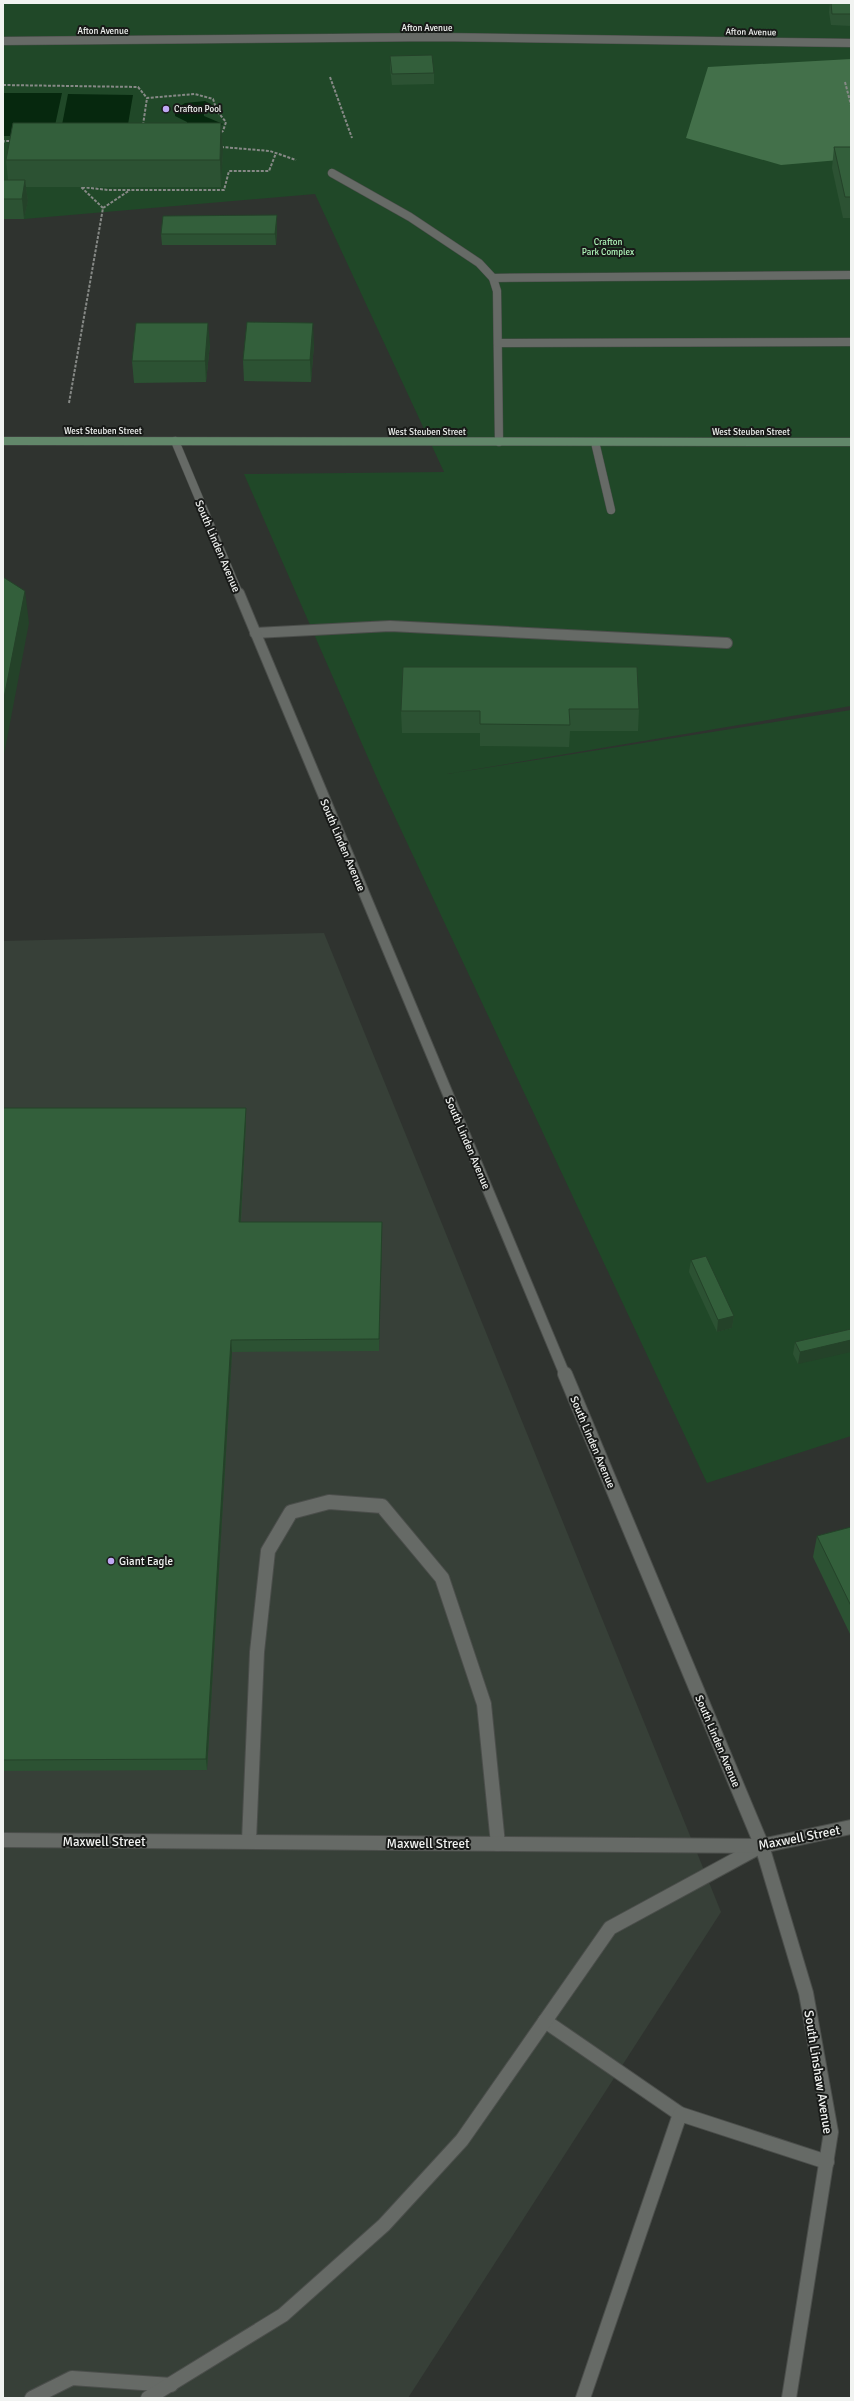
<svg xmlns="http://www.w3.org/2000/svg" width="854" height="2401" font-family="Signika,sans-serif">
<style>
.built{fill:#374038}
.green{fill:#204828}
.forest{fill:#43704a}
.water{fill:#06280e}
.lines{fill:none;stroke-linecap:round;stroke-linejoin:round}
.service-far2-casing{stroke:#4b4e4b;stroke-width:9}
.service-far1-casing{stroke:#4b4e4b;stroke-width:12}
.service-casing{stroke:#4b4e4b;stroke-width:16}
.minor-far2-casing{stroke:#4b4e4b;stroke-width:9}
.minor-far1-casing{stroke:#4b4e4b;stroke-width:12}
.minor-casing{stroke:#4b4e4b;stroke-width:16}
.secondary-casing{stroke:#4b4e4b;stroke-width:9}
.path{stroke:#868986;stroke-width:2;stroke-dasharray:3 1.5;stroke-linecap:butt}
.service-far2{stroke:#666a66;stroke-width:8}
.service-far1{stroke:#666a66;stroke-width:10}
.service{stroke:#666a66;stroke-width:14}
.minor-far2{stroke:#666a66;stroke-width:8}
.minor-far1{stroke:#666a66;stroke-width:10}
.minor{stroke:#666a66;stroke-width:14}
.secondary{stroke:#62876a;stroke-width:8}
.wall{fill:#2c5233}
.shaded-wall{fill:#244229}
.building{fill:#335f3b;stroke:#244229}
.poi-dot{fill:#c0a8f4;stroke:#181a18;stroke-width:1.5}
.labels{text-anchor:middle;stroke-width:4;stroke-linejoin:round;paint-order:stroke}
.far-street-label{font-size:9px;fill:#f1f3f1;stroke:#181a18}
.far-poi-label{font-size:9px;fill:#f1f3f1;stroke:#181a18;text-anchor:start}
.far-park-label{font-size:9px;fill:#aff5b9;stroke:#181a18}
.street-label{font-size:11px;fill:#f1f3f1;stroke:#181a18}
.poi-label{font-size:11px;fill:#f1f3f1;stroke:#181a18;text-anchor:start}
.near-street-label{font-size:13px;fill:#f1f3f1;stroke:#181a18}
</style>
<rect width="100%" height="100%" fill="#2f332f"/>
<path class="built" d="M 324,933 L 721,1912 L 408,2398 L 3,2398 L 3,941 Z"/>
<path class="green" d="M 3,3 L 851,3 L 851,706 L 447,774 L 851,710 L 851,1436 L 707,1483 L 380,785 L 244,474 L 444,472 L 315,194 L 24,219 L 3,219 Z"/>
<path class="forest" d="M 851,59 L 851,159 L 781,165 L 686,138 L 708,67 Z"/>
<g class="water">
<path d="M 3,93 L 62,93 L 54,130 L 61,130 L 68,94 L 133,95 L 126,136 L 3,136 Z"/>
<path d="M 205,101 L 211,104 L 213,107 L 204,114 L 204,116 L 223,124 L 215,131 L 187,126 L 187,122 L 175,116 L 175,109 L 185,103 Z"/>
</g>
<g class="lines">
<g class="service-far2-casing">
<g id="service-far2">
<path d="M 332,173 L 410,217 L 479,263 L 493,278 L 497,291 L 499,442"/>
<path d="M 493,278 L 851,275"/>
<path d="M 498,343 L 851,342"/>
<path d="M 595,442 L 611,510"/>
</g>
</g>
<g class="service-far1-casing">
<path id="service-far1" d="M 255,633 L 390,626 L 727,643"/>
</g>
<g class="service-casing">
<g id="service">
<path d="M 249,1841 L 257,1652 L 268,1551 L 291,1512 L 329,1502 L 382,1506 L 442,1578 L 484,1704 L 498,1844"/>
<path d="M 545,2021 L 680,2114"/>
<path d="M 32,2398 L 72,2378 L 171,2385"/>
<path d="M 148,2398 L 283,2315 L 384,2225 L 462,2140 L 610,1928 L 761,1846"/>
<path d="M 583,2398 L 680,2114 L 827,2162"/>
</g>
</g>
<g class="minor-far2-casing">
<g id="minor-far2">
<path d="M 3,41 L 436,37 L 851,43"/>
<path d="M 175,441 L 239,594"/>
</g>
</g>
<g class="minor-far1-casing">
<path id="minor-far1" d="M 239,593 L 565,1375"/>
</g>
<g class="minor-casing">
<g id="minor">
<path d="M 565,1374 L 762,1846 L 806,1993 L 831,2132 L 789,2398"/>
<path d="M 3,1840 L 762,1846 L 851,1827"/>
</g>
</g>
<g class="secondary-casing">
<path id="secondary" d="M 3,441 L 851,442"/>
</g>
<g class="path">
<path d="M 330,77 L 352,138"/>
<path d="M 845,82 L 851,105"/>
<path d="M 3,85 L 138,87 L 147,98 L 195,94 L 213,99 L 217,111 L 226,122 L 223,131 L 219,133"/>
<path d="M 143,125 L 147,98"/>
<path d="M 3,143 L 4,141 L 12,141"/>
<path d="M 221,147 L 270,151 L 296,160"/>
<path d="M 103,208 L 81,187 L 108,190 L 224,190 L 229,171 L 269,171 L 276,153"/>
<path d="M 69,403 L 103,208 L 130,190"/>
</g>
<use href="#service-far2" class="service-far2"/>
<use href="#service-far1" class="service-far1"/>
<use href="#service" class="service"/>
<use href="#minor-far2" class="minor-far2"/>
<use href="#minor-far1" class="minor-far1"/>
<use href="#minor" class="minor"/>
<use href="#secondary" class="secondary"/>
</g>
<g class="wall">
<path d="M 830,3 L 851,3 L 851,26 L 831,25 L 829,12 Z"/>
<path d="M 390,56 L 434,73 L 434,84 L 392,85 L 390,68 Z"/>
<path d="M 221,123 L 223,150 L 221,187 L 26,187 L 28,201 L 24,219 L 3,219 L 3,180 L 8,180 L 6,160 Z"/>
<path d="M 834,147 L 851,147 L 851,218 L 843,218 L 832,168 Z"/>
<path d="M 277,227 L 276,245 L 162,245 L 161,234 Z"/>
<path d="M 210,344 L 206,382 L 134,383 L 132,361 Z"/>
<path d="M 314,344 L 311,382 L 244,381 L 243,360 Z"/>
<path d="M 403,667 L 639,709 L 638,731 L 570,731 L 569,747 L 480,746 L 480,733 L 402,733 L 401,711 Z"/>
<path d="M 3,1108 L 246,1120 L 241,1222 L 382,1234 L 379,1351 L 232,1352 L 207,1770 L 3,1771 Z"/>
<path d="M 691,1260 L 734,1316 L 732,1328 L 717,1332 L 689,1272 Z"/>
<path d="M 851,1329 L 798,1364 L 793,1354 L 795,1342 Z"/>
<path d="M 851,1527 L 851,1636 L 813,1557 L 817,1536 Z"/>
</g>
<g class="shaded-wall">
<path d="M 221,123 L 223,150 L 221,187 L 220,160 Z"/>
<path d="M 25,180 L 28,201 L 24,219 L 22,199 Z"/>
<path d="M 277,215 L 277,227 L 276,245 L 275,234 Z"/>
<path d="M 208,323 L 210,344 L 206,382 L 205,361 Z"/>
<path d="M 313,323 L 314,344 L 311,382 L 310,360 Z"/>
<path d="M 25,591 L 29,623 L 3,760 L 3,703 Z"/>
<path d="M 246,1108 L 246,1120 L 240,1234 L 239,1222 Z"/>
<path d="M 382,1222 L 382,1234 L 379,1351 L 379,1339 Z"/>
<path d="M 734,1316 L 732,1328 L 717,1332 L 718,1320 Z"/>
<path d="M 231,1340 L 232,1352 L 207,1770 L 206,1759 Z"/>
<path d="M 851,1340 L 851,1352 L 798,1364 L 800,1352 Z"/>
</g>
<g class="building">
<path d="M 831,3 L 851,3 L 851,14 L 832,14 Z"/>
<path d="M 432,55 L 434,73 L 392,74 L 390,56 Z"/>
<path d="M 13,123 L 221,123 L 220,160 L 6,160 Z"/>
<path d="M 834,147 L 851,147 L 851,197 L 845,197 Z"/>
<path d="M 3,180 L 25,180 L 22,199 L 3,199 Z"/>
<path d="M 277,215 L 275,234 L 161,234 L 163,216 Z"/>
<path d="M 247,322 L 313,323 L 310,360 L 243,360 Z"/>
<path d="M 136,323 L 208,323 L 205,361 L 132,361 Z"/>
<path d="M 3,577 L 25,591 L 3,703 Z"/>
<path d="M 403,667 L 637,667 L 639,709 L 569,709 L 570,725 L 480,724 L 480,711 L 401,711 Z"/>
<path d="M 3,1108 L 246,1108 L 239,1222 L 382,1222 L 379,1339 L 231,1340 L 206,1759 L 3,1760 Z"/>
<path d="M 706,1256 L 734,1316 L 718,1320 L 691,1260 Z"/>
<path d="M 851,1329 L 851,1340 L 800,1352 L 795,1342 Z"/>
<path d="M 851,1527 L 851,1606 L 817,1536 Z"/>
</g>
<g class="poi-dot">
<circle cx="166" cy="109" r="4"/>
<circle cx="111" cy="1561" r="4"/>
</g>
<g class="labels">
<g class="far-street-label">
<text x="427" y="31">Afton Avenue</text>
<text x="103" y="34">Afton Avenue</text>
<text transform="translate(751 32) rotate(1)" y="3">Afton Avenue</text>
<text x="103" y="434">West Steuben Street</text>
<text x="427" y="435">West Steuben Street</text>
<text x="751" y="435">West Steuben Street</text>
</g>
<g class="far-poi-label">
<text x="174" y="112">Crafton Pool</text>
</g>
<g class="far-park-label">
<text x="608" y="245">Crafton<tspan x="608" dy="10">Park Complex</tspan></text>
</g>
<g class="street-label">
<text transform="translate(218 546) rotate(67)" y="4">South Linden Avenue</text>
<text transform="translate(343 845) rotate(67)" y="4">South Linden Avenue</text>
<text transform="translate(468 1143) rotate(67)" y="4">South Linden Avenue</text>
<text transform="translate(593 1442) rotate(67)" y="4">South Linden Avenue</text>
<text transform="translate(718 1741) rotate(67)" y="4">South Linden Avenue</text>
</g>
<g class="poi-label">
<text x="119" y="1565">Giant Eagle</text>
</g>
<g class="near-street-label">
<text transform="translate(799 1837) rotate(-11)" y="5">Maxwell Street</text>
<text x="104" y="1846">Maxwell Street</text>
<text x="428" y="1848">Maxwell Street</text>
<text transform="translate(819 2072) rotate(81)" y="5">South Linshaw Avenue</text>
</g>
</g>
<rect width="854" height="2401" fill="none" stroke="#f1f3f1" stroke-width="8"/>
</svg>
